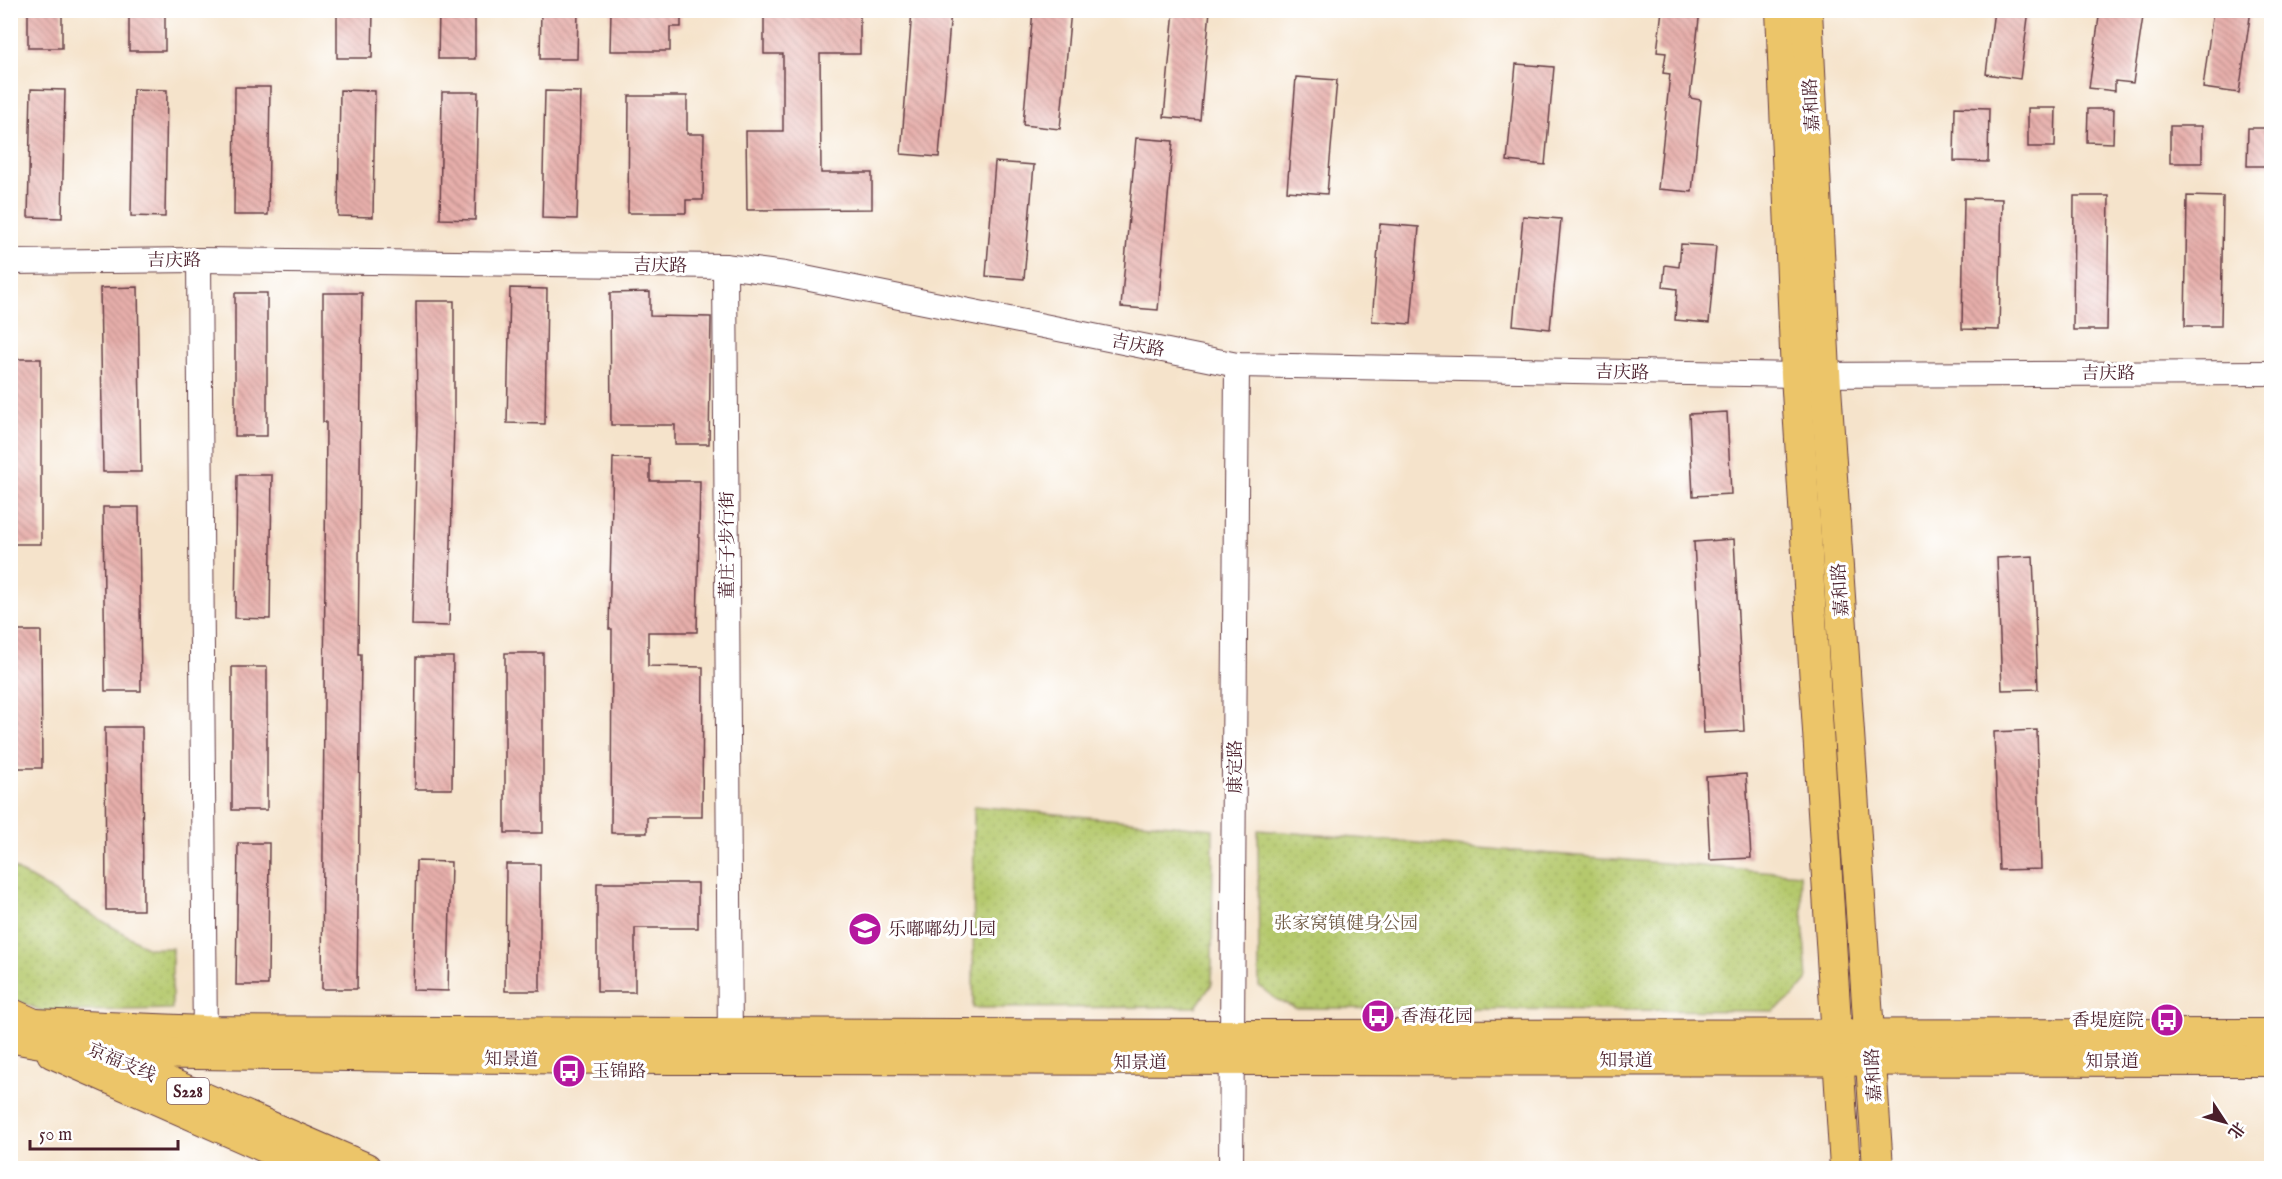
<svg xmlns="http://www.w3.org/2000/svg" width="2282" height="1179" font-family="'IM FELL English','Noto Serif SC',serif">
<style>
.grass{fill:url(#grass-dots);stroke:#80744c;stroke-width:1.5}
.building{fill:url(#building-back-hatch)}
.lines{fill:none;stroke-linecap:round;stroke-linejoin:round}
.minor-casing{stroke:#643c43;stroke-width:26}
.major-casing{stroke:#643c43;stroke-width:32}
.minor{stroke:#fff;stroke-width:24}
.major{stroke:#ecc569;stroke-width:30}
.labels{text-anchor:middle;stroke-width:6;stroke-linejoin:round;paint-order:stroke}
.shield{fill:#fff;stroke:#80626b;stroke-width:1.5}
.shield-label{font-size:16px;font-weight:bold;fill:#4a1f2b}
.street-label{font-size:18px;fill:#4a1f2b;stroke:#fff}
.park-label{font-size:18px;fill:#6f5a42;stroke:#fff}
.poi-label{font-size:18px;fill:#4a1f2b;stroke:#fff;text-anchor:start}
</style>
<defs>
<pattern id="grass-dots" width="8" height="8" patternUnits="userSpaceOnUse" patternTransform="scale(1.5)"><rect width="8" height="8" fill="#b5c96d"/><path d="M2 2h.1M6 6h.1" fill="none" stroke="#9dac5f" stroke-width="1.8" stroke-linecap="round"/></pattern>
<pattern id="building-back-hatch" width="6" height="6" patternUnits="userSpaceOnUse" patternTransform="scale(1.5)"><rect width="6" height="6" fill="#e7afab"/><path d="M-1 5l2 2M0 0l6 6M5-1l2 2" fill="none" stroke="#bd8e8b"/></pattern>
</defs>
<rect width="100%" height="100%" fill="#fff"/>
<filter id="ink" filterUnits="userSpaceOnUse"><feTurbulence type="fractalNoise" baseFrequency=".0167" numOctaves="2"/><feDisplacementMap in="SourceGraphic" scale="12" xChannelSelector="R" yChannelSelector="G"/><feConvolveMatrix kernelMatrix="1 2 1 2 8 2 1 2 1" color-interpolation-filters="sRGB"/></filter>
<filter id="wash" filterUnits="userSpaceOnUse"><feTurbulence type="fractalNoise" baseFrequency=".008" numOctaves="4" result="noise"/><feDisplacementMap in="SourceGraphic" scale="24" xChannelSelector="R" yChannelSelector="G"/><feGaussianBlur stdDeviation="1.35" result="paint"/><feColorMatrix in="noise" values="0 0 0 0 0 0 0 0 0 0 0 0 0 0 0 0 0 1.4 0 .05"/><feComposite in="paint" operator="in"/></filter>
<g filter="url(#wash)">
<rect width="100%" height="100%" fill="#f5e3cb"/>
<g class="grass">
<path d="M 974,806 L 1213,829 L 1212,984 L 1196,1007 L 973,1008 Z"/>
<path d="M 1258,830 L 1800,874 L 1807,981 L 1793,997 L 1773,1011 L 1295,1008 L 1276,999 L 1259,986 Z"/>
<path d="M 10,866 L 148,948 L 172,948 L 172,1009 L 44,1012 L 11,998 Z"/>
</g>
<g id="blocks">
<g class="building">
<rect x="28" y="10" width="34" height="38"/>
<rect x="129" y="10" width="36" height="41"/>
<path d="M 337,10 L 373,10 L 372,58 L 337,58 Z"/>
<path d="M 439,10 L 475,10 L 475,59 L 438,59 Z"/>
<path d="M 541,10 L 578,10 L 577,59 L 540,59 Z"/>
<path d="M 611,10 L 681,10 L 681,27 L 670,27 L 670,51 L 610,51 Z"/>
<path d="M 764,10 L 860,10 L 860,54 L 820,54 L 821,173 L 872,173 L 872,209 L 747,210 L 746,131 L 783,131 L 783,54 L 764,54 Z"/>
<path d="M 912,10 L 951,10 L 939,157 L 901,154 Z"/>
<path d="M 1033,10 L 1071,10 L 1060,129 L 1023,125 Z"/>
<path d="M 1174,10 L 1210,10 L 1200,120 L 1164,117 Z"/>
<path d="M 1662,10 L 1700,10 L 1690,98 L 1701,100 L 1692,192 L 1658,189 L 1670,74 L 1663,73 L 1666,53 L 1657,52 Z"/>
<path d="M 1994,10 L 2029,10 L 2020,79 L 1986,74 Z"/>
<path d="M 2100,10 L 2144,10 L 2133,83 L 2115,81 L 2115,91 L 2089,88 Z"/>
<path d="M 2213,10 L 2251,10 L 2239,93 L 2203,88 Z"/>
<path d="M 1516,64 L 1554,67 L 1545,165 L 1507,161 Z"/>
<path d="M 1296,77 L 1337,80 L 1327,194 L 1287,191 Z"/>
<path d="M 235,87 L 270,87 L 268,215 L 234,215 Z"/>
<path d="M 31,89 L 65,90 L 62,218 L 28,217 Z"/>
<path d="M 133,89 L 167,90 L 165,217 L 131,216 Z"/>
<path d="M 340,90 L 375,91 L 373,217 L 338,216 Z"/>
<path d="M 545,91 L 581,92 L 577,219 L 542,218 Z"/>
<path d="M 442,92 L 478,92 L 475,220 L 440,219 Z"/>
<path d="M 629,96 L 687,96 L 687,134 L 704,134 L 703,200 L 686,200 L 686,213 L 628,213 Z"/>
<path d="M 1955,107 L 1989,108 L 1988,162 L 1954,161 Z"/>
<path d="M 2028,108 L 2056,108 L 2055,147 L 2028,147 Z"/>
<path d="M 2088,109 L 2114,109 L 2113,143 L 2087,142 Z"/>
<rect x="2170" y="126" width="32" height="37"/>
<path d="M 2248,128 L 2271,128 L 2271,166 L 2247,166 Z"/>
<path d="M 1136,138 L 1173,141 L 1158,310 L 1121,307 Z"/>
<path d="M 995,162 L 1034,165 L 1024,279 L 986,276 Z"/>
<path d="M 2074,196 L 2109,196 L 2107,330 L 2073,330 Z"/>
<path d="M 2187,196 L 2223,197 L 2221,326 L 2185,326 Z"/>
<path d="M 1964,198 L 2002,199 L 1999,330 L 1962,329 Z"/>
<path d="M 1523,216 L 1561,219 L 1550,329 L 1513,325 Z"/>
<path d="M 1380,224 L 1419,227 L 1411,324 L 1372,321 Z"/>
<path d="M 1681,244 L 1716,246 L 1709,323 L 1675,320 L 1677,289 L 1663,287 L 1665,265 L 1679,267 Z"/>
<path d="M 138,287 L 141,472 L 103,472 L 100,288 Z"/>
<path d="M 510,288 L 547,289 L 545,424 L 507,423 Z"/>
<path d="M 650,292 L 650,316 L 711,317 L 709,444 L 675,444 L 675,425 L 611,425 L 610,293 Z"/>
<rect x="235" y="293" width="32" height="143"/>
<path d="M 323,293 L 362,293 L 358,654 L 361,654 L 357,989 L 322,989 L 326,422 L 323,422 Z"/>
<path d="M 416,301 L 454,301 L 454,421 L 449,626 L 412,625 L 417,425 Z"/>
<rect x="10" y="359" width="31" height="185"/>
<path d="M 1727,412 L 1731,494 L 1693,496 L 1689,414 Z"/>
<path d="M 613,458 L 650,459 L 650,481 L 700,481 L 697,632 L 648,632 L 648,666 L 703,667 L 702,817 L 647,817 L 647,833 L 611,833 L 612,629 L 609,629 Z"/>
<path d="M 237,475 L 272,475 L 270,619 L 235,618 Z"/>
<path d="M 103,507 L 139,507 L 141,691 L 105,691 Z"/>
<path d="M 1734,539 L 1744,731 L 1704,733 L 1694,542 Z"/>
<path d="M 2033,556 L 2038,689 L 2002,690 L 1997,558 Z"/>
<path d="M 10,631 L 41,631 L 42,768 L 10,768 Z"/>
<rect x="505" y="653" width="38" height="180"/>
<path d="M 416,657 L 453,657 L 452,789 L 415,789 Z"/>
<rect x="232" y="667" width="35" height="143"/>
<path d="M 105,727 L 142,727 L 143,910 L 106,910 Z"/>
<path d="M 2037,730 L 2041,869 L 1999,870 L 1994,732 Z"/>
<path d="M 1746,774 L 1751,858 L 1710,860 L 1706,777 Z"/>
<path d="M 238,843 L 269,843 L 268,985 L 236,985 Z"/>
<path d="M 416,861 L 451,862 L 448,991 L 413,990 Z"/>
<path d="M 506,864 L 540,864 L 540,991 L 505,991 Z"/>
<path d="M 597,883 L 698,883 L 698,928 L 635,928 L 635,992 L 597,992 Z"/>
</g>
</g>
</g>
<g filter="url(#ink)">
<use href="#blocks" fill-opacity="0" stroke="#643c43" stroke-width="1.5"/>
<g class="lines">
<g class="minor-casing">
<g id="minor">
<path d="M 199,260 L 205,1047"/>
<path d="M 10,262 L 199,260 L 725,266 L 785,274 L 1237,365 L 1796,375 L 2272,373"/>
<path d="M 725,266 L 730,1049"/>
<path d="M 1231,1168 L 1237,365"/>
</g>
</g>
<g class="major-casing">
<g id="major">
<path d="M 1781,10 L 1796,375 L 1845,1168"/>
<path d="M 1807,10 L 1825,372 L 1878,1168"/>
<path d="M 10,1013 L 52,1032"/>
<path d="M 34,1024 L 203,1031 L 1233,1035 L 2272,1034"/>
<path d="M 10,1037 C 102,1057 200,1054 294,1055 C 441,1058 589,1059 737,1059 C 1249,1062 1760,1059 2272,1061"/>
<path d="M 52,1053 L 312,1168"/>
<path d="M 107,1056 L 366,1168"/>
</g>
</g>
<use href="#minor" class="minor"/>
<use href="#major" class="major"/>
</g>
</g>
<defs>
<g id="school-disc" transform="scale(1.725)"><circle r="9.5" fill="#b5179e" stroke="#fff"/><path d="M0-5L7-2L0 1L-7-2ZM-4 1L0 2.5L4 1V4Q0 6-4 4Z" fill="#fff"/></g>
<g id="bus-disc" transform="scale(1.725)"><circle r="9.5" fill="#b5179e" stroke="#fff"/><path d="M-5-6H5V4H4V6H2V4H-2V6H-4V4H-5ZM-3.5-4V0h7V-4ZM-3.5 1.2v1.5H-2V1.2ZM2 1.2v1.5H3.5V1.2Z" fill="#fff"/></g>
</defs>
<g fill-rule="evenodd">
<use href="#school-disc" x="865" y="929"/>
<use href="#bus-disc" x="1378" y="1016"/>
<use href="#bus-disc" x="2167" y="1020"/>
<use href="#bus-disc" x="569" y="1071"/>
</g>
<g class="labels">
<rect class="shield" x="167" y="1078" width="42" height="26" rx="4.5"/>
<g class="shield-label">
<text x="188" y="1097">S228</text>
</g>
<g class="street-label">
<text transform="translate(1811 105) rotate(-93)" y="6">嘉和路</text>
<text x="174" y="266">吉庆路</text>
<text transform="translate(660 265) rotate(1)" y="6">吉庆路</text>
<text transform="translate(1138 345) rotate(11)" y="6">吉庆路</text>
<text transform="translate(1622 372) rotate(1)" y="6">吉庆路</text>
<text x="2108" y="379">吉庆路</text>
<text transform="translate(727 545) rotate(-90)" y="6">董庄子步行街</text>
<text transform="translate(1840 590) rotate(-94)" y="6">嘉和路</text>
<text transform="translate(1235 767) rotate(-90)" y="6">康定路</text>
<text transform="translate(511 1059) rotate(1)" y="6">知景道</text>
<text x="1626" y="1066">知景道</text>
<text x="2112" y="1067">知景道</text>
<text transform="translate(122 1062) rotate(23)" y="6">京福支线</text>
<text x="1140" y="1068">知景道</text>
<text transform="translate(1873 1075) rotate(-93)" y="6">嘉和路</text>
</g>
<g class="park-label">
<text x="1346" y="929">张家窝镇健身公园</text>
</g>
<g class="poi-label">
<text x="888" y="935">乐嘟嘟幼儿园</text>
<text x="1401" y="1022">香海花园</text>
<text x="2144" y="1026" text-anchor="end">香堤庭院</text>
<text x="592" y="1077">玉锦路</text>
</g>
</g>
<rect width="2282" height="1179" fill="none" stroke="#fff" stroke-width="36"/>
<g transform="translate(2225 1122) rotate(126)" stroke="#ffffff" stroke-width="4.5" paint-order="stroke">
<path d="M0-4.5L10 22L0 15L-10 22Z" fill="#4a1f2b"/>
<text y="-9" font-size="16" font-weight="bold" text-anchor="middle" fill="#4a1f2b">北</text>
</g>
<path d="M30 1140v9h148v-9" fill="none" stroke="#4a1f2b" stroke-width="3"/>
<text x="39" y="1140" font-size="18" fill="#4a1f2b" stroke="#ffffff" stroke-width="4.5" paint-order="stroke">50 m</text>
</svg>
